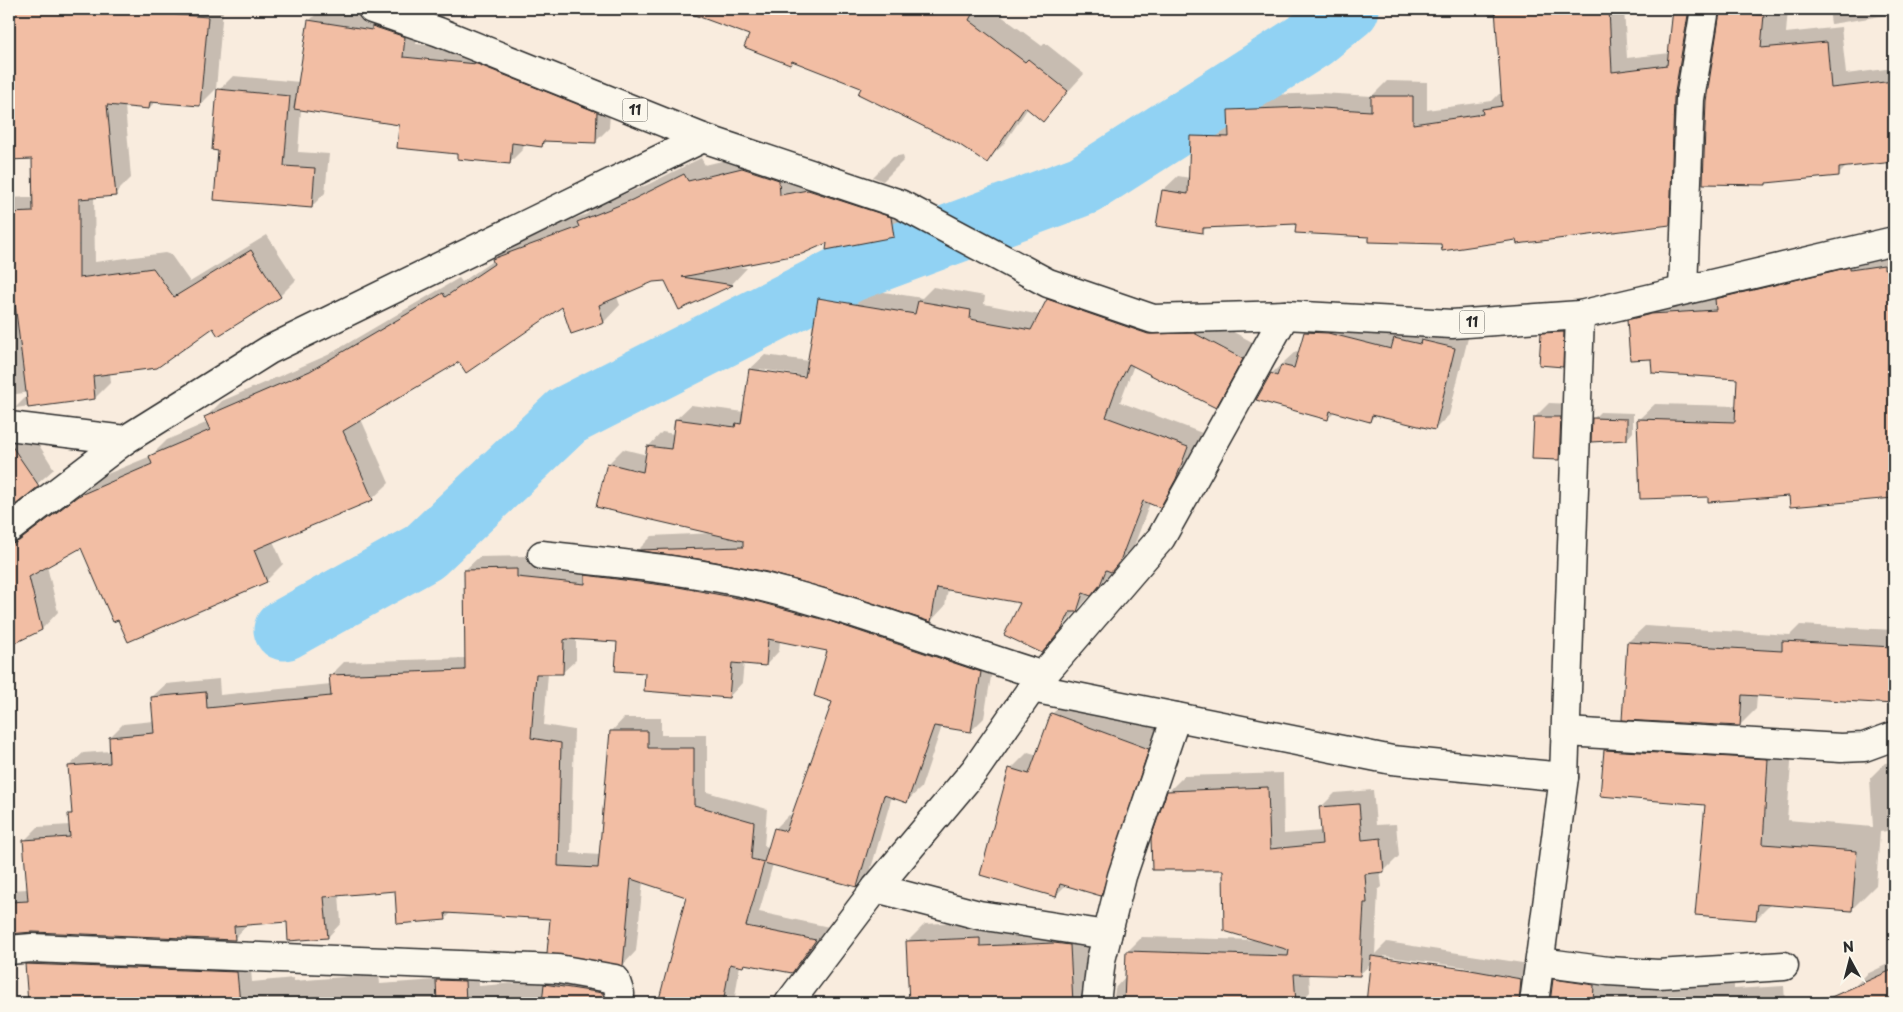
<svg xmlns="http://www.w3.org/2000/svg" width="1903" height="1012" font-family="'Playpen Sans',sans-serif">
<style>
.shadow{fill:#0003;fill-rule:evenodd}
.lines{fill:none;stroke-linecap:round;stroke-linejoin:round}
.river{stroke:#91d2f3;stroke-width:61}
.building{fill:#f2bea4;stroke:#2b2b2b;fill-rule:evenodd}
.minor-casing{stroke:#2b2b2b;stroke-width:31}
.trunk-casing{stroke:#2b2b2b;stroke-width:31}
.minor{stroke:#fbf7ec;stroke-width:28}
.trunk{stroke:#fbf7ec;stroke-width:28}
.labels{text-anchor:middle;stroke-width:4;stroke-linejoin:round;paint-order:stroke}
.shield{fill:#fbf7ec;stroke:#696865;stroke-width:1}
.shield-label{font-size:14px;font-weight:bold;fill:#2b2b2b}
</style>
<rect width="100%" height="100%" fill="#f9ecde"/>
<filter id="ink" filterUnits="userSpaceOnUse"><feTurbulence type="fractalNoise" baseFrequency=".02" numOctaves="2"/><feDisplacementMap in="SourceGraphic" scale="10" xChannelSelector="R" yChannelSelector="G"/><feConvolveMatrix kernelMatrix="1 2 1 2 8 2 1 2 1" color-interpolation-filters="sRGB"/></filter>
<g filter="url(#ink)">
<g class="shadow">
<path d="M 9,9 L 223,9 L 216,89 L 200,105 L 155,102 L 149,108 L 125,106 L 131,178 L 115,194 L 94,196 L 95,262 L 165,253 L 171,255 L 190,282 L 267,235 L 296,280 L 280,296 L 110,373 L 111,382 L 95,398 L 15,408 L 31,392 L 9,395 L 9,198 L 34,197 L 33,158 L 9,158 Z"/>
<path d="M 321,9 L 384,16 L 418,23 L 416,44 L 492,51 L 611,99 L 609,128 L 595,142 L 547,140 L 542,145 L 524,143 L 523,149 L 509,163 L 458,153 L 401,124 L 301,109 L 298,152 L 329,154 L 325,193 L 311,207 L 220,150 L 219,90 L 233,76 L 300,82 L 309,21 Z"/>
<path d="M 680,9 L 992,9 L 1042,46 L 1045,43 L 1084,74 L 1042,120 L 1028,108 L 1003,145 L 986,161 L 863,87 L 793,60 L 789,64 L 750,34 Z"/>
<path d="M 1487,9 L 1624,9 L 1627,58 L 1670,53 L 1674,9 L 1701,9 L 1684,209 L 1669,224 L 1517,239 L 1443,242 L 1370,236 L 1297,223 L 1207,227 L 1202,232 L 1163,190 L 1178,176 L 1190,178 L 1191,137 L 1206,122 L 1230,122 L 1230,111 L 1244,96 L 1321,93 L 1372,96 L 1387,81 L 1427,82 L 1427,110 L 1492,101 L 1499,94 L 1502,94 L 1496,14 L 1488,15 Z"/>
<path d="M 1721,9 L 1788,9 L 1786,33 L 1841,27 L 1846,74 L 1894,68 L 1894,160 L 1847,166 L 1839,174 L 1768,181 L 1766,183 L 1707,101 Z"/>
<path d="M 1829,9 L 1894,9 L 1894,14 L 1831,24 Z"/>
<path d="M 759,152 L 910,219 L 894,236 L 827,248 L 828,241 L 733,266 L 747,268 L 732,284 L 680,308 L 664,277 L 617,297 L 620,305 L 604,322 L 571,332 L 563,305 L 459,360 L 361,419 L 389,483 L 372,499 L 273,541 L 283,564 L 266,581 L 82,547 L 47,566 L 58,612 L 42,629 L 9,645 L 9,435 L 29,429 L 54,469 L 10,508 L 10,514 L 151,456 L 167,440 L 208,422 L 206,417 L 222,401 L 328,355 L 459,278 L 462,282 L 494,260 L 510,242 L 587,214 L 595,206 L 649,184 L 701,158 L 705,165 Z"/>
<path d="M 903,155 L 904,160 L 883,181 L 873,177 L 893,157 Z"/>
<path d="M 1894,250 L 1894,497 L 1791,506 L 1790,495 L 1709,496 L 1638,420 L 1655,404 L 1737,406 L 1738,378 L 1653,357 L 1629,320 L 1645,304 Z"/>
<path d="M 833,284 L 922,298 L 933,287 L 985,296 L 984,304 L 1040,315 L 1048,300 L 1062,285 L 1209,319 L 1256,344 L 1230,392 L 1215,406 L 1134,365 L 1120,402 L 1202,433 L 1190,463 L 1174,492 L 1160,506 L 1150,503 L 1134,546 L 1041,651 L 1022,602 L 948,589 L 945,606 L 931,621 L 839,590 L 767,571 L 711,559 L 639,549 L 652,536 L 713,533 L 608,464 L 623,449 L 647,455 L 648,447 L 662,432 L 674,434 L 676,419 L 691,405 L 744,412 L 750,369 L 765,355 L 809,361 L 819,299 ZM 760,369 L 811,377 L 811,379 L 760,372 Z"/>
<path d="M 1320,318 L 1469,334 L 1449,415 L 1435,429 L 1375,415 L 1370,421 L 1335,411 L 1327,419 L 1272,373 L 1296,351 L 1300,352 L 1306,332 Z"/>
<path d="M 1577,318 L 1576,351 L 1562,366 L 1542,334 L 1556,320 Z"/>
<path d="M 1549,403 L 1574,404 L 1573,445 L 1559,459 L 1535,417 Z"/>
<path d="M 1600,412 L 1633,413 L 1633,432 L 1627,439 L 1593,419 Z"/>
<path d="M 530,556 L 530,564 L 746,583 L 994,659 L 984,718 L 971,731 L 942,726 L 921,788 L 907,801 L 892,796 L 870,872 L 857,886 L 773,864 L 759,912 L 829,927 L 805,958 L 791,972 L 746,963 L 740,965 L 734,1003 L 660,1003 L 688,896 L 643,881 L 636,951 L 623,965 L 552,918 L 452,912 L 445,919 L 396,890 L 339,894 L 341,923 L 328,937 L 288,921 L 248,924 L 234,939 L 31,931 L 9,934 L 9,890 L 28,889 L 24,841 L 38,827 L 70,825 L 69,815 L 73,811 L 69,766 L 83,753 L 111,751 L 110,737 L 123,724 L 154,721 L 152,697 L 166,684 L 219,679 L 220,695 L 331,684 L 330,676 L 344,662 L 466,658 L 465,570 L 479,557 ZM 576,639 L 619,641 L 647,672 L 729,697 L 742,683 L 744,662 L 766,665 L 779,651 L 780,640 L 829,650 L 834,701 L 793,816 L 789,815 L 775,829 L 770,847 L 764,846 L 767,809 L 707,792 L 707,735 L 661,735 L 661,718 L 624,718 L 611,732 L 600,855 L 571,853 L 574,730 L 544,725 L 548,673 L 562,673 L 576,660 Z"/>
<path d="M 1800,625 L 1894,630 L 1894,703 L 1757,695 L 1756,709 L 1740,725 L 1628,642 L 1645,626 L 1790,635 Z"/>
<path d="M 1070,697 L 1165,732 L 1118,877 L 1101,894 L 1066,885 L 1056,895 L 1011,769 L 1028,752 L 1038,755 L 1052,714 Z"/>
<path d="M 1630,726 L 1793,735 L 1787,820 L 1873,827 L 1870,778 L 1885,763 L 1894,762 L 1894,830 L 1880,832 L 1876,885 L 1851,910 L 1771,904 L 1756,919 L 1706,803 L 1605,750 Z"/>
<path d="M 1283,773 L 1284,834 L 1322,831 L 1320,808 L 1335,793 L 1373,790 L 1376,825 L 1396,824 L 1399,856 L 1384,871 L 1380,871 L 1382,887 L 1378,890 L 1375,954 L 1387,942 L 1536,965 L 1546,1003 L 1367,1003 L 1372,963 L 1359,975 L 1309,973 L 1310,992 L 1299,1003 L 1113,1003 L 1115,988 L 1126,976 L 1127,952 L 1142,937 L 1257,940 L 1224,869 L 1169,791 L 1184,776 ZM 1384,956 L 1471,968 L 1470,971 L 1384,959 Z"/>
<path d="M 997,920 L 1087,928 L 1089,973 L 1102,1003 L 821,1003 L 824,999 L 910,995 L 908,941 L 925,924 Z"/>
<path d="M 40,951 L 250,959 L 252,982 L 294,978 L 294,981 L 379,974 L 380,984 L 437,980 L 450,967 L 478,968 L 479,986 L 543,981 L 616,980 L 625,1003 L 29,1003 L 26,965 Z"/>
<path d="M 1894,961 L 1894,1003 L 1550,1003 L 1554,980 L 1569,965 L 1689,978 L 1689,987 L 1734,984 L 1734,989 L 1784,986 L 1785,1001 L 1854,993 L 1852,989 L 1867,974 Z"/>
</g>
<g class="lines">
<path class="river" d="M 284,630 L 424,552 L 567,416 L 850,272 L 1084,185 L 1312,39 L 1349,9"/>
</g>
<g class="building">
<path d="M 9,9 L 154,9 L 154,13 L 208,17 L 200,106 L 150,102 L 149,109 L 107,105 L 116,196 L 79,199 L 79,278 L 153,268 L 174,297 L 251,250 L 281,297 L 218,336 L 213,328 L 157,368 L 93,376 L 95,399 L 28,408 L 9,255 L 9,213 L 33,212 L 32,159 L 9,160 Z"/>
<path d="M 686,9 L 975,9 L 969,20 L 1025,62 L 1028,59 L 1068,91 L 1043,122 L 1025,107 L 987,163 L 957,143 L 858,94 L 861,88 L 792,61 L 790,65 L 744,47 L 749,35 L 686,12 Z"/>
<path d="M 1495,9 L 1609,9 L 1612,72 L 1667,65 L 1673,9 L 1689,9 L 1674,98 L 1670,225 L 1517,244 L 1516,240 L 1442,251 L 1441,244 L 1369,242 L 1369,237 L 1295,233 L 1296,224 L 1203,228 L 1203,233 L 1156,226 L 1162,190 L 1188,194 L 1190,136 L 1229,137 L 1228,110 L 1305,107 L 1371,111 L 1371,96 L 1413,96 L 1413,124 L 1483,114 L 1482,109 L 1502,106 Z"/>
<path d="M 1720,12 L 1764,15 L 1761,48 L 1827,42 L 1831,88 L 1894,81 L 1894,162 L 1839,168 L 1839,176 L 1766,183 L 1766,185 L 1703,184 L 1706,101 Z"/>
<path d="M 308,20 L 372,30 L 372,26 L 405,37 L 403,57 L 477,64 L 597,112 L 596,143 L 543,141 L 542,147 L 512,143 L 510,164 L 457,159 L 457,154 L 397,148 L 399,125 L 294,109 Z"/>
<path d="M 217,89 L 290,96 L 284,166 L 315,168 L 312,208 L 214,200 L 218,151 L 212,150 Z"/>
<path d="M 742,168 L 779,180 L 780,195 L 808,190 L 891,217 L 894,237 L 826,250 L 827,243 L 802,254 L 682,277 L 733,285 L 679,310 L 665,281 L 653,282 L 599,305 L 604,323 L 571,334 L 562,307 L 466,373 L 459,362 L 343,431 L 373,500 L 254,550 L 267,582 L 128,642 L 118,620 L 113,622 L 81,548 L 29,577 L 42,630 L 9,646 L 9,544 L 19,541 L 78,496 L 152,464 L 149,456 L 210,430 L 204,417 L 310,371 L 443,293 L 445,297 L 494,264 L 492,259 L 579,227 L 577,222 L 632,200 L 684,174 L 688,181 Z"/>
<path d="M 1884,265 L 1884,269 L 1894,267 L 1894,498 L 1790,507 L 1789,496 L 1708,502 L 1708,497 L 1640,499 L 1637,419 L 1735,422 L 1737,379 L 1652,373 L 1651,359 L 1630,360 L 1627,320 L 1651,314 L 1716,310 L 1715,299 L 1850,267 L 1850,270 Z"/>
<path d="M 818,298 L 915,314 L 918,301 L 971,310 L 970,319 L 1031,330 L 1047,299 L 1148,334 L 1194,333 L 1243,359 L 1216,408 L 1129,364 L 1116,389 L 1106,417 L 1188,447 L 1176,479 L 1160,508 L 1143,501 L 1120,561 L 1111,572 L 1106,570 L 1100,585 L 1091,596 L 1083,593 L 1077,612 L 1070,612 L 1062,629 L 1042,653 L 1004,635 L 1020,603 L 937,588 L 931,622 L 838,592 L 767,572 L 711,561 L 636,550 L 743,547 L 743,541 L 596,507 L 607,463 L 643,472 L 647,446 L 671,449 L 675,419 L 735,427 L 736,423 L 741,424 L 749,369 L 805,377 Z"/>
<path d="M 1304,332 L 1328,333 L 1391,349 L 1394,338 L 1420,344 L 1421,340 L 1455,348 L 1435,430 L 1372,415 L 1370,422 L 1330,411 L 1328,420 L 1256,400 L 1271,373 L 1277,376 L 1281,365 L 1294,368 Z"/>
<path d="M 1564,332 L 1563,367 L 1539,365 L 1541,333 Z"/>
<path d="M 1534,417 L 1561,417 L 1559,460 L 1532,459 Z"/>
<path d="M 1592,418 L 1627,419 L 1627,440 L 1591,442 Z"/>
<path d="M 9,442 L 39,486 L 9,510 Z"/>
<path d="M 517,569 L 517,577 L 585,584 L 585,575 L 678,587 L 759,602 L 829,621 L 981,672 L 971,732 L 934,726 L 907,803 L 884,795 L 857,887 L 764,863 L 746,926 L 816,940 L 792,973 L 744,964 L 743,967 L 730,964 L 723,1003 L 658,1003 L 686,897 L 631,879 L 623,966 L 547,953 L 550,919 L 445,913 L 446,920 L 397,924 L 395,891 L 324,897 L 328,938 L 288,941 L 287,922 L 234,926 L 235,940 L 33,932 L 9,934 L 9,902 L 28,901 L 23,840 L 70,837 L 68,814 L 72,814 L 68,766 L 110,763 L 109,737 L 154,733 L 151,697 L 206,692 L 207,708 L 331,696 L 329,675 L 465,670 L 464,570 ZM 567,639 L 617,642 L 615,671 L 645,673 L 644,691 L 729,698 L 732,663 L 766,666 L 768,639 L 827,651 L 814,696 L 832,702 L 786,831 L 774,828 L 764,862 L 751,859 L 754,822 L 694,805 L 694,748 L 648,748 L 648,731 L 610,731 L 598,868 L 558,866 L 561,743 L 531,738 L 536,674 L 563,674 L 564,640 Z"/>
<path d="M 1782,641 L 1894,647 L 1894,704 L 1742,695 L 1740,726 L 1622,720 L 1627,642 L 1782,651 Z"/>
<path d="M 1051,713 L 1149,749 L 1101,896 L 1060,884 L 1056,897 L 980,875 L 1009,768 L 1029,774 Z"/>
<path d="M 1604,750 L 1768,759 L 1763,844 L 1857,851 L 1852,911 L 1758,904 L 1756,920 L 1695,915 L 1705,805 L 1600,796 Z"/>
<path d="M 1268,787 L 1270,849 L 1322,844 L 1319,807 L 1359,804 L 1362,840 L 1381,838 L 1384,872 L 1365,874 L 1367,903 L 1364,903 L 1360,976 L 1294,974 L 1296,1003 L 1124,1003 L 1126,951 L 1288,956 L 1289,950 L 1224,931 L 1223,870 L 1152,870 L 1151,838 L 1167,791 Z"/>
<path d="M 980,938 L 980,946 L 1054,943 L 1070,945 L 1073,1003 L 909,1003 L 906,941 Z"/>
<path d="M 1371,956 L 1465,969 L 1521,979 L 1519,1003 L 1366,1003 Z"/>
<path d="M 25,964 L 237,972 L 240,1003 L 28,1003 Z"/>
<path d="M 1894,969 L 1894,1003 L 1818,1003 Z"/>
<path d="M 1553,979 L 1594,985 L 1593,1003 L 1550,1003 Z"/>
<path d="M 436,980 L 465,981 L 466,1003 L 437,1003 Z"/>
<path d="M 544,984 L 603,993 L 604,1003 L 542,1003 Z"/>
</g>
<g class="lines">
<g class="minor-casing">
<g id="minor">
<path d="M 1683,289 L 1690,99 L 1705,9"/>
<path d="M 9,426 L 125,440 L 269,350 L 703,138"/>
<path d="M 9,529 L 125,440"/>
<path d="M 542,555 C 616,563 690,570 763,587 C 858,610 950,647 1044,676"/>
<path d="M 1032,688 L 1392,760 L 1564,777"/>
<path d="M 1566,732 L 1841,748 L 1864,747 L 1894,736"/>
<path d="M 876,888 L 979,915 L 1107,935"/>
<path d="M 9,950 L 32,948 L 558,969 L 615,979 L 620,994 L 619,1003"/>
<path d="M 1540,962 L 1608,971 L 1658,974 L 1784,966"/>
<path d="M 789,1003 L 876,888 L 975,770 L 1032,688 L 1161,538 L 1285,315"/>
<path d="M 1096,1003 L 1101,960 L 1122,876 L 1176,717"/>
<path d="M 1534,1003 L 1564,777 L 1580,315"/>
</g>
</g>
<g class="trunk-casing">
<path id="trunk" d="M 372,9 L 439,32 L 703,138 L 900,204 L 1048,283 L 1153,319 L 1285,315 L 1452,324 L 1580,315 L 1894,241"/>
</g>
<use href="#minor" class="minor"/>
<use href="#trunk" class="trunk"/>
</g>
</g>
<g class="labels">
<g class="shield">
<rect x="622.5" y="98.5" width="25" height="23" rx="4"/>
<rect x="1459.5" y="310.5" width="25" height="23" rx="4"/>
</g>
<g class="shield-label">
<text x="635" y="115">11</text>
<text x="1472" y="327">11</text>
</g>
</g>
<rect width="1903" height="1012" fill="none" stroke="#fbf7ec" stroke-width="30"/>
<rect x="15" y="15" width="1873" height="982" fill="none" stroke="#2b2b2b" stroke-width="2" filter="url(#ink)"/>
<g transform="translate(1850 960) rotate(353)" stroke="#fbf7ec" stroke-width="4" paint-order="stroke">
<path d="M0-4L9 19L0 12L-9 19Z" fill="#2b2b2b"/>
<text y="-8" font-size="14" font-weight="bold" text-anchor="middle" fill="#2b2b2b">N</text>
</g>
</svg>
